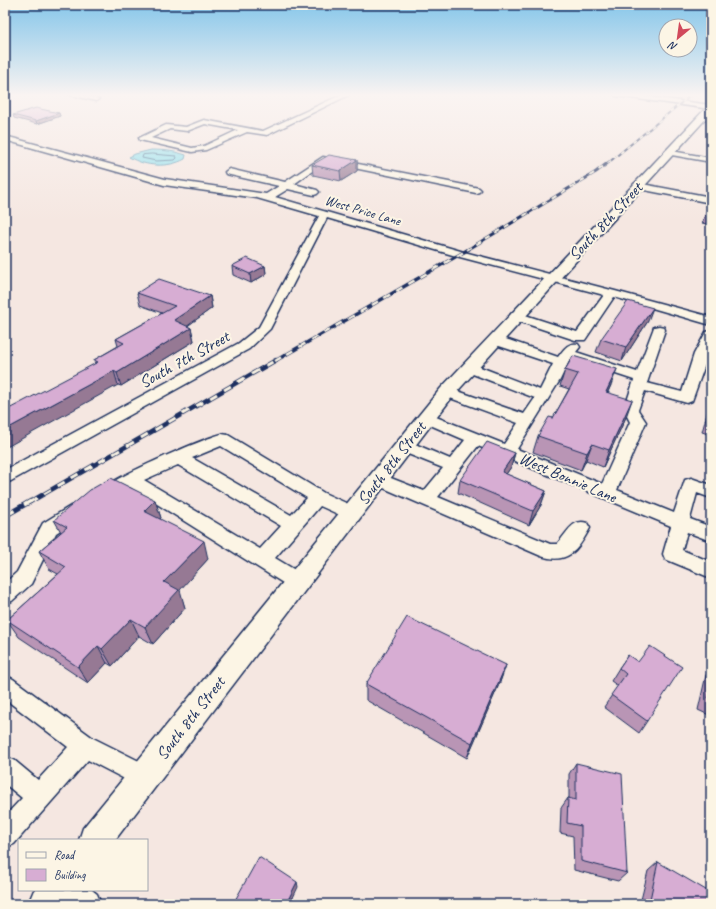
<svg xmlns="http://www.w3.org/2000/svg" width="716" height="909" font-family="Caveat,sans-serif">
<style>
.water{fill:#90e0ed;stroke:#6199b4}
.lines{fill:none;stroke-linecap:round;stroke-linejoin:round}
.shore{stroke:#4a7697;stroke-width:1}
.minor-casing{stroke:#1b2f5e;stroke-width:3}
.major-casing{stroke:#1b2f5e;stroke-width:3}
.minor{fill:#fcf5e5;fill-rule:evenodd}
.major{fill:#fcf5e5;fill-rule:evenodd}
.rail-far4-casing{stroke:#1b2f5e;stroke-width:2}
.rail-far3-casing{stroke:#1b2f5e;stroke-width:3}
.rail-far2-casing{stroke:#1b2f5e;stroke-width:3.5}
.rail-far1-casing{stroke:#1b2f5e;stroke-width:4.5}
.rail-casing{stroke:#1b2f5e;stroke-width:5}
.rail-far4{stroke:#fcf5e5;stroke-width:1.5;stroke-dasharray:4;stroke-linecap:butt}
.rail-far3{stroke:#fcf5e5;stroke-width:2;stroke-dasharray:5.5;stroke-linecap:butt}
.rail-far2{stroke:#fcf5e5;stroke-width:2.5;stroke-dasharray:7;stroke-linecap:butt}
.rail-far1{stroke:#fcf5e5;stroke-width:3;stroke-dasharray:8;stroke-linecap:butt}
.rail{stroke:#fcf5e5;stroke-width:3.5;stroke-dasharray:11;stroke-linecap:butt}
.wall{fill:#b995b5;stroke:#1b2f5e}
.shaded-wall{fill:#967994;stroke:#1b2f5e}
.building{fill:#d7add3;stroke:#1b2f5e}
.labels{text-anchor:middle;stroke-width:4;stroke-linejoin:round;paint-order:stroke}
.far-street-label{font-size:14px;fill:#1b2f5e;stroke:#fcf5e5}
.street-label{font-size:17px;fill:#1b2f5e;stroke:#fcf5e5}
</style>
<rect width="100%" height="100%" fill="#f5e7e1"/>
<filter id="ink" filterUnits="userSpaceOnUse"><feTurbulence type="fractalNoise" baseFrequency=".025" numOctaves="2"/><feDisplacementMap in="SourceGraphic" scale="8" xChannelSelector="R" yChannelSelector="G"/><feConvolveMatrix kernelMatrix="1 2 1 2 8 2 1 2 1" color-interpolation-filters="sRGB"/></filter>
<g filter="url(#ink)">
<path class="water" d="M 151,150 C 164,150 174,151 186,155 L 185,159 C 168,168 146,167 129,157 L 135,154 Z"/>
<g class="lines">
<path class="shore" d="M 152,154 L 176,156 L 177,158 L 175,160 L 156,161 L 142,158 L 143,155 Z"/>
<g class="minor-casing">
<g id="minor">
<path d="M 67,94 L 78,94 L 99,99 L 96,101 Z"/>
<path d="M 343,94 L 351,94 L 267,135 L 247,132 L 206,150 L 192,152 L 140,140 L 139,138 L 166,125 L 186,127 L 204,120 L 263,131 ZM 205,124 L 238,130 L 204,146 L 192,148 L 151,138 L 170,129 L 187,131 Z"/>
<path d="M 613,94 L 628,94 L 711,105 L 711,109 L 616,96 Z"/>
<path d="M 5,136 L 165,179 L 266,194 L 279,186 L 226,174 L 225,172 L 229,169 L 285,182 L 323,157 L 479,188 L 481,190 L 479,192 L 476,193 L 325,162 L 294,184 L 317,190 L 319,192 L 317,194 L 314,195 L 288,189 L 275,197 L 464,252 L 615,291 L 711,317 L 711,325 L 614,297 L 585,340 L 575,340 L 512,319 L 510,316 L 512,313 L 516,312 L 577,332 L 604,295 L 456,256 L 327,218 L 270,329 L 249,349 L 11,481 L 5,483 L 5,470 L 239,343 L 259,327 L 319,216 L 257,198 L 164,185 L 5,140 Z"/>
<path d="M 666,150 L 711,158 L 711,162 L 666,154 Z"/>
<path d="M 637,183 L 711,197 L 711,203 L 634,188 L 633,186 L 634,184 Z"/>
<path d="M 659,326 L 664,327 L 665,330 L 647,383 L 682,392 L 694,354 L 706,332 L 711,331 L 711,348 L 692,401 L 687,403 L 645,391 L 638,410 L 646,422 L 617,490 L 674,513 L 685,480 L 691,478 L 711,485 L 711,498 L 697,493 L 690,519 L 711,527 L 711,541 L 687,532 L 682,550 L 711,562 L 711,578 L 665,559 L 663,554 L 671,526 L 478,446 L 438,497 L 550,544 L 557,544 C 567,534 572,518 587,523 L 590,528 C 578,550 568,565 541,556 L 372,483 L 370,479 L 372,475 L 378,473 L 424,491 L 443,468 L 398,450 L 396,446 L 398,442 L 404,441 L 410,442 L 450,459 L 465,440 L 421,421 L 418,418 L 421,415 L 426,413 L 504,444 L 518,423 L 442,395 L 440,392 L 442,389 L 447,388 L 452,389 L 524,414 L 535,398 L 465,371 L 463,368 L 465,365 L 470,364 L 475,365 L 540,390 L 553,364 L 490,343 L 488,340 L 490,337 L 500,337 L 558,357 C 564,349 568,342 578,344 L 580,347 L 576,352 L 637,372 L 653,330 L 654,327 ZM 570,359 L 634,380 L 624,410 L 630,422 L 602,484 L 517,449 L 560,380 Z"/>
<path d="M 222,434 L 228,435 L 324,493 L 357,508 L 360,513 L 357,518 L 351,520 L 320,506 L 275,558 L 305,576 L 308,582 L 305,588 L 298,590 L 291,588 L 130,487 C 120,493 110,503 98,499 L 95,495 C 104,481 202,439 222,434 ZM 221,446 L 307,498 L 291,515 L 192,458 ZM 178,465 L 281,526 L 260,549 L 144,480 Z"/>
<path d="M 75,505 L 81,507 L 84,512 L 81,517 L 56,533 L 31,584 L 12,601 L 5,603 L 5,583 L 17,572 L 43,523 L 69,507 Z"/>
<path d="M 5,675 L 13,679 L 93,738 L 153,768 L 156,777 L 153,786 L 144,789 L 88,760 L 14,844 L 5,848 L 5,816 L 22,798 L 5,784 L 5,757 L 14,760 L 38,780 L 68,747 L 5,699 Z"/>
<path d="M 58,890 L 92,890 L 97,894 L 101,904 L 67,904 L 62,900 Z"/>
</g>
</g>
<g class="major-casing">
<g id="major">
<path d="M 711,105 L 711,113 L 453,396 L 115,840 L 79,840 L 83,828 L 441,388 L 708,106 Z"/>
<path d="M 34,890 L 73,890 L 67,904 L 28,904 Z"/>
</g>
</g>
<use href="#minor" class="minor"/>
<use href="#major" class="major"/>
<g class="rail-far4-casing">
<path id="rail-far4" d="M 608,163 L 692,94"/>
</g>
<g class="rail-far3-casing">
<path id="rail-far3" d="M 467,250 L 596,172 L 609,162"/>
</g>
<g class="rail-far2-casing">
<path id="rail-far2" d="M 275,361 L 469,249"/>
</g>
<g class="rail-far1-casing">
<path id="rail-far1" d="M 30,502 L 276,360"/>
</g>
<g class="rail-casing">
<path id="rail" d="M 5,516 L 31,501"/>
</g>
<use href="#rail-far4" class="rail-far4"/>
<use href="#rail-far3" class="rail-far3"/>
<use href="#rail-far2" class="rail-far2"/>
<use href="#rail-far1" class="rail-far1"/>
<use href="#rail" class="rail"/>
</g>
<g class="wall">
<path d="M 59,113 L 60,116 L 37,124 L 14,118 L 13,115 Z"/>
<path d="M 357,160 L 357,171 L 341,181 L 313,175 L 312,165 Z"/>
<path d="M 711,201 L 711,225 L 702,223 Z"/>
<path d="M 232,266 L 265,266 L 266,274 L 251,283 L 233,275 Z"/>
<path d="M 137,293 L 210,296 L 212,308 L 187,326 L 191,328 L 194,341 L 121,386 L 118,385 L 95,364 L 94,360 L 118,346 L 116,339 L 162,313 L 140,305 Z"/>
<path d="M 648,321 L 622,361 L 596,352 L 601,339 Z"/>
<path d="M 573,356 L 611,385 L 608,392 L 626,417 L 603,467 L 586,460 L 581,470 L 533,452 L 538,436 L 553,418 L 569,389 L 560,386 L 565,370 Z"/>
<path d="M 711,399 L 711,435 L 702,432 Z"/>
<path d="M 515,453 L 511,467 L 506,474 L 546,491 L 541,505 L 529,525 L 458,493 L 460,480 Z"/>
<path d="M 155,500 L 161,518 L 160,519 L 208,559 L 179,590 L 185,608 L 153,644 L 139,636 L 112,666 L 107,663 L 88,683 L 19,637 L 7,620 L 58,574 L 49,569 L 39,551 L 61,532 L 54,520 Z"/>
<path d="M 628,655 L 647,721 L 639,733 L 604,707 L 618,686 L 611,681 L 619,668 Z"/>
<path d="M 506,665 L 500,682 L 467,758 L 366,700 L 366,684 Z"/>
<path d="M 711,668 L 711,716 L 698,710 L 706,675 Z"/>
<path d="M 576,763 L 627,873 L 618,881 L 574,870 L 573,836 L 560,833 L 561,808 L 568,798 L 569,798 L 569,774 Z"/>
<path d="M 658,862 L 711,904 L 640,904 L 648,871 Z"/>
</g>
<g class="shaded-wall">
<path d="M 59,113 L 60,116 L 37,124 L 36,121 Z"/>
<path d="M 357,160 L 357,171 L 341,181 L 340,171 Z"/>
<path d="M 265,266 L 266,274 L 251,283 L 250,274 Z"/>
<path d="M 210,296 L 212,308 L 178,333 L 174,320 Z"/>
<path d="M 653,308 L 648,321 L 622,361 L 626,347 Z"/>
<path d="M 191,328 L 194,341 L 121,386 L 117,373 Z"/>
<path d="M 617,369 L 611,385 L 600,408 L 606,392 Z"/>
<path d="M 114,371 L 118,385 L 5,448 L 5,430 Z"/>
<path d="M 632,400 L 626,417 L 603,467 L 609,450 Z"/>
<path d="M 592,444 L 586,460 L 581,470 L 587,453 Z"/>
<path d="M 515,453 L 511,467 L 498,486 L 502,472 Z"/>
<path d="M 546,491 L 541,505 L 529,525 L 533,511 Z"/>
<path d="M 155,500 L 161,518 L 150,529 L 144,511 Z"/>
<path d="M 204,541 L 208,559 L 180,590 L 185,608 L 153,644 L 145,627 L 164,582 Z"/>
<path d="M 131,619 L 139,636 L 112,666 L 102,649 Z"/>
<path d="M 98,646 L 107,663 L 88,683 L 78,667 Z"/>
<path d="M 506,665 L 500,682 L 467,758 L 472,743 Z"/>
<path d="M 297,882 L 298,887 L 290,904 L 286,904 Z"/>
</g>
<g class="building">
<path d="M 36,108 L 59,113 L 36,121 L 13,115 Z"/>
<path d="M 329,155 L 357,160 L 340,171 L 312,165 Z"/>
<path d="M 711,201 L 711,209 L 708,208 Z"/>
<path d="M 247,258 L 265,266 L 250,274 L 232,266 Z"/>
<path d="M 159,279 L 210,296 L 174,320 L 191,328 L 117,373 L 114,371 L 5,430 L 5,411 L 98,362 L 94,360 L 124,343 L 116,339 L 175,306 L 137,293 Z"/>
<path d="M 628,301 L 653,308 L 626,347 L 601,339 Z"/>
<path d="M 573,356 L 617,369 L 606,392 L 632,400 L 609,450 L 592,444 L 587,453 L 538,436 L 549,417 L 553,418 L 578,374 L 565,370 Z"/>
<path d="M 487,442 L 515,453 L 502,472 L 546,491 L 533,511 L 460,480 Z"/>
<path d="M 111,478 L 155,500 L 144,511 L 204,541 L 164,582 L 179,590 L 145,627 L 131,619 L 102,649 L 98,646 L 78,667 L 7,620 L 66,567 L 39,551 L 67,527 L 54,520 L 90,490 Z"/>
<path d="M 407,617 L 506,665 L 472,743 L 366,684 Z"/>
<path d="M 650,646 L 682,667 L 647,721 L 611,695 L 626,674 L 619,668 L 628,655 L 638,662 Z"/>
<path d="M 711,686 L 711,699 L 708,698 Z"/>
<path d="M 576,763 L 622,774 L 627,873 L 581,861 L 581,826 L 567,823 L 568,798 L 576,800 Z"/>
<path d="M 259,857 L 297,882 L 286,904 L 233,904 Z"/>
<path d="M 658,862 L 711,893 L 711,904 L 649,904 Z"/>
</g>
</g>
<linearGradient id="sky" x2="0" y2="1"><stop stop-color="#85c6ea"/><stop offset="0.43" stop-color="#faf4f2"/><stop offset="1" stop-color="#faf4f2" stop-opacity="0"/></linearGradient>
<rect width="716" height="221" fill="url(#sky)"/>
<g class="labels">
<g class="far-street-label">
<text transform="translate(363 210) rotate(16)" y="5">West Price Lane</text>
</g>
<g class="street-label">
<text transform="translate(605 221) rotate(-47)" y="6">South 8th Street</text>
<text transform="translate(184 359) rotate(-29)" y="6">South 7th Street</text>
<text transform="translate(391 463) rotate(-52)" y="6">South 8th Street</text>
<text transform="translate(568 477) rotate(23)" y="6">West Bonnie Lane</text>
<text transform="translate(190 718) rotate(-52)" y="6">South 8th Street</text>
</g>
</g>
<rect width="716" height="909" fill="none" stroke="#fcf5e5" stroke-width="20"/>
<rect x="10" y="10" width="696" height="889" fill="none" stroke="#1b2f5e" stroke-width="1.5" filter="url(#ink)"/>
<rect x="18" y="839" width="130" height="52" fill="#fcf5e5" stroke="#a2a6af"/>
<rect x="26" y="852" width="20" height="6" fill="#fcf5e5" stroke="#a2a6af"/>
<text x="54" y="859" font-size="12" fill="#1b2f5e">Road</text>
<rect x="26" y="869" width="20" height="12" fill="#d7add3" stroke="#a2a6af"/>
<text x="54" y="879" font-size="12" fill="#1b2f5e">Building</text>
<g transform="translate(678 38) rotate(209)"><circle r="19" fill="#fcf5e5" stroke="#a2a6af"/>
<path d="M0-3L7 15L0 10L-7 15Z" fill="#d1495b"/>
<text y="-6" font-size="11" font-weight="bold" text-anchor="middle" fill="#1b2f5e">N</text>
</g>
</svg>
